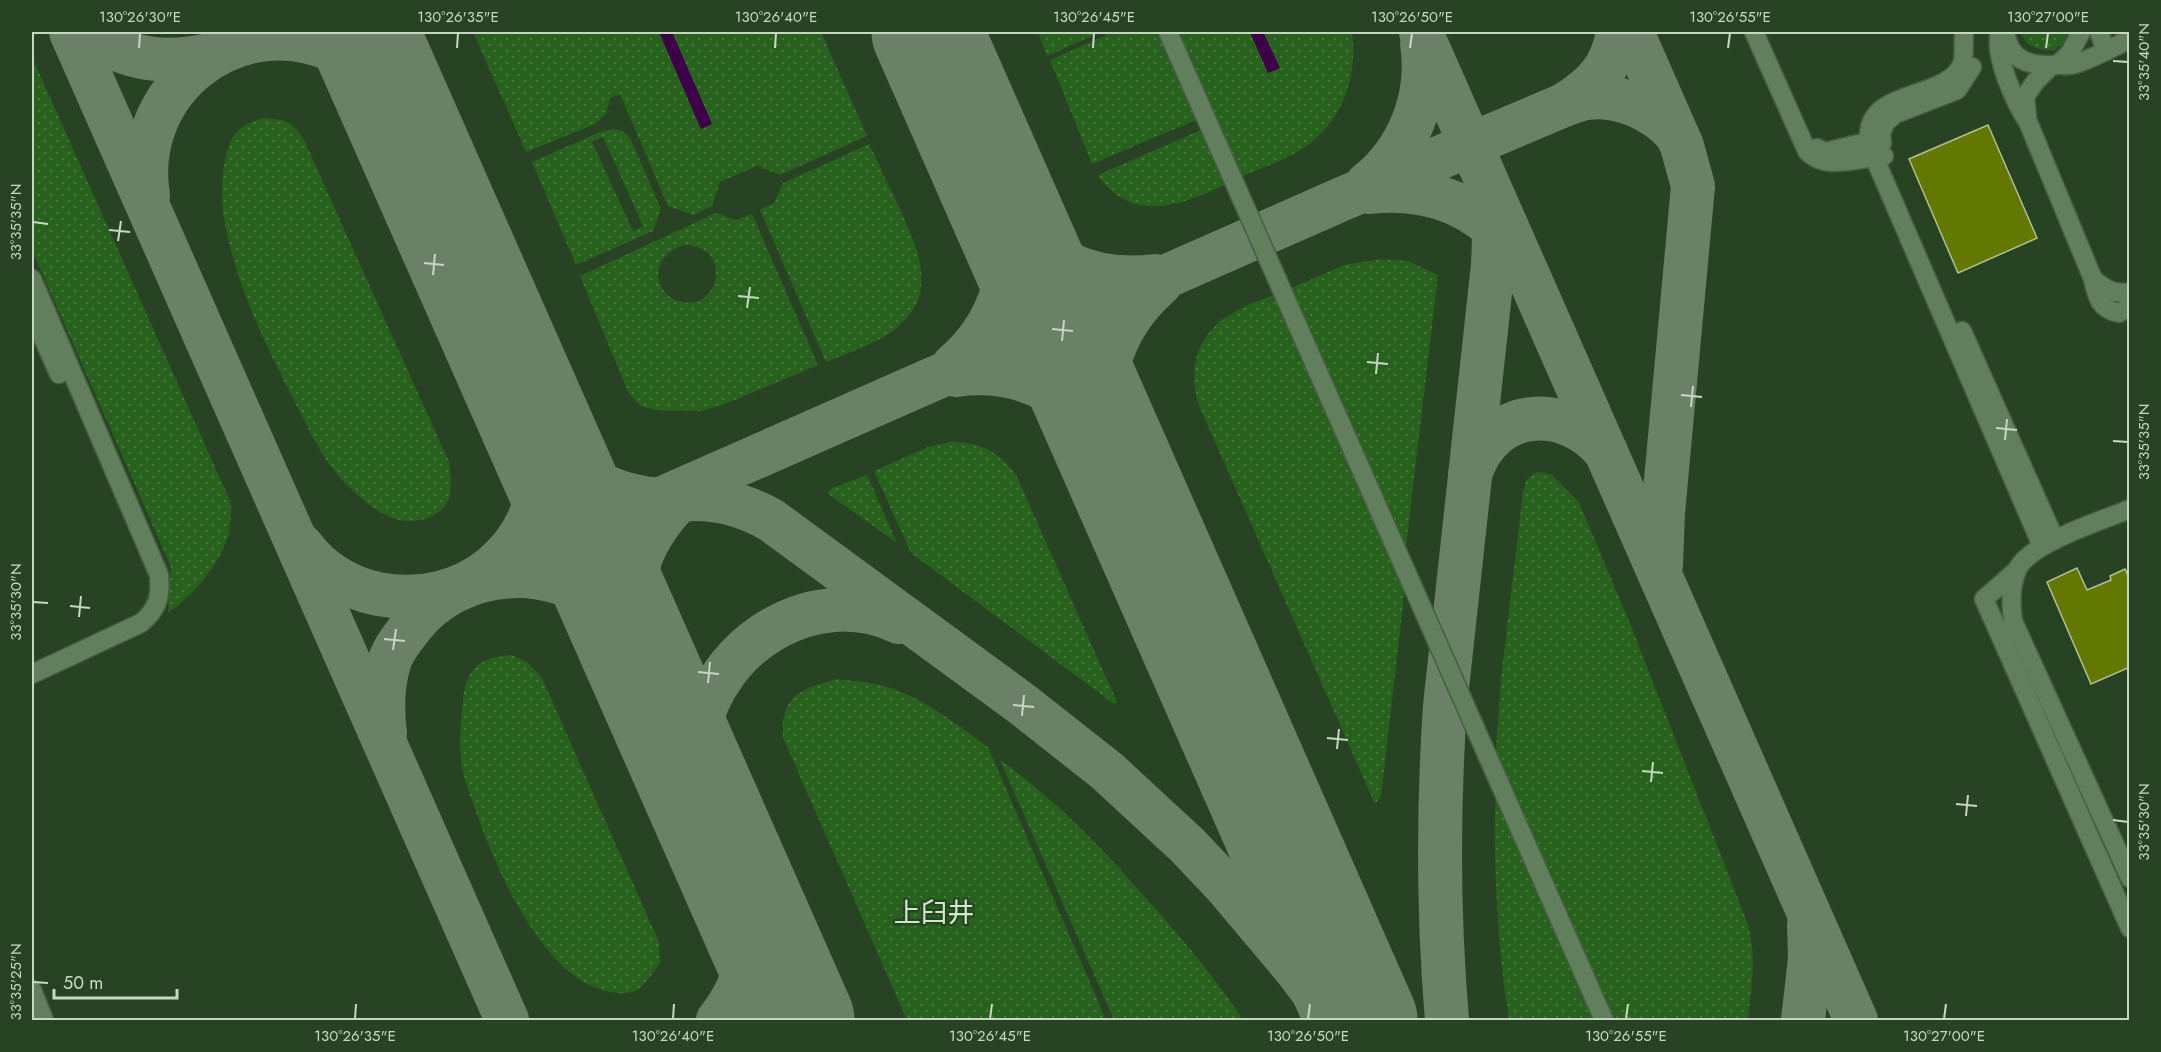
<svg xmlns="http://www.w3.org/2000/svg" width="2161" height="1052" font-family="Jost,'Noto Sans JP',sans-serif">
<style>
.grass{fill:url(#grass-dots);fill-rule:evenodd}
.water{fill:#3d0048}
.lines{fill:none;stroke-linecap:round;stroke-linejoin:round}
.taxiway{stroke:#6a8167;stroke-width:44}
.runway{stroke:#6a8167;stroke-width:111}
.building{fill:#637703;stroke:#b3bf93;stroke-width:1.5}
.minor-casing{stroke:#465d42;stroke-width:21}
.minor{stroke:#627f5d;stroke-width:18}
.ticks{fill:none;stroke:#c7d7c4;stroke-width:2}
.labels{text-anchor:middle;stroke-width:4.5;stroke-linejoin:round;paint-order:stroke}
.quarter-label{font-size:27px;fill:#ccecc6;stroke:#284324}
.neatline{fill:none;stroke:#c7d7c4;stroke-width:2}
.ticks-label{font-size:15px;text-anchor:middle;fill:#c7d7c4}
</style>
<defs>
<pattern id="grass-dots" width="8" height="8" patternUnits="userSpaceOnUse" patternTransform="scale(1.5)"><rect width="8" height="8" fill="#27611d"/><path d="M2 2h.1M6 6h.1" fill="none" stroke="#45773c" stroke-width="1.8" stroke-linecap="round"/></pattern>
</defs>
<rect width="100%" height="100%" fill="#284324"/>
<g class="grass">
<path d="M 473,32 L 821,32 L 867,136 L 780,175 L 757,166 L 720,182 L 712,206 L 693,215 L 668,206 L 620,94 L 610,98 L 606,114 L 595,124 L 526,152 Z"/>
<path d="M 1038,32 L 1101,32 L 1047,56 Z"/>
<path d="M 1113,32 L 1148,32 L 1168,38 L 1203,117 L 1092,164 L 1050,60 Z"/>
<path d="M 1180,32 L 1352,32 C 1359,84 1337,133 1288,157 C 1272,165 1253,171 1237,178 L 1176,40 Z"/>
<path d="M 2020,32 L 2074,32 L 2073,36 L 2053,51 C 2036,49 2027,47 2020,32 Z"/>
<path d="M 32,57 L 231,503 C 231,511 231,519 230,527 C 226,558 193,596 168,613 L 171,567 L 32,250 Z"/>
<path d="M 266,118 C 286,120 293,122 304,140 L 449,462 C 450,473 452,484 450,494 C 445,520 411,526 390,517 C 372,509 354,493 340,478 C 321,456 309,430 296,404 C 266,346 235,284 224,218 C 220,199 222,149 235,134 C 244,124 253,120 266,118 Z"/>
<path d="M 1208,127 L 1231,182 C 1186,203 1133,227 1098,175 Z"/>
<path d="M 614,129 L 623,131 L 631,140 L 661,209 L 653,231 L 576,265 L 532,162 L 600,132 ZM 603,137 L 643,226 L 633,231 L 592,142 Z"/>
<path d="M 869,144 C 880,167 890,189 901,211 C 923,260 939,302 885,336 C 867,347 845,354 826,362 L 760,210 L 774,203 L 783,183 Z"/>
<path d="M 716,213 L 736,220 L 752,214 L 818,365 L 725,404 L 702,411 L 655,410 L 641,406 L 629,394 L 580,276 ZM 685,245 C 734,246 719,315 679,301 C 671,299 665,294 661,287 C 652,267 666,249 685,245 Z"/>
<path d="M 1382,259 L 1408,261 L 1438,275 L 1405,554 L 1289,289 L 1344,265 Z"/>
<path d="M 1280,293 L 1406,579 L 1381,796 L 1375,804 L 1200,408 C 1186,370 1197,333 1233,313 C 1247,304 1264,299 1280,293 Z"/>
<path d="M 950,442 C 980,441 1001,453 1017,477 L 1117,702 L 1114,704 L 911,553 L 874,471 L 928,447 Z"/>
<path d="M 1536,472 L 1551,474 L 1579,502 L 1629,621 L 1746,919 C 1758,953 1751,986 1748,1020 L 1608,1020 L 1495,764 L 1501,679 L 1523,492 L 1526,480 Z"/>
<path d="M 867,475 L 897,543 L 827,493 L 832,488 Z"/>
<path d="M 511,655 L 527,662 L 541,676 L 659,942 L 660,963 C 654,971 648,981 640,988 C 632,994 619,994 610,992 C 543,979 498,872 477,815 C 472,800 465,783 462,767 C 459,749 460,731 462,712 C 463,697 464,681 474,669 C 484,657 497,657 511,655 Z"/>
<path d="M 838,679 C 854,681 869,682 884,686 C 923,697 956,724 988,747 L 1106,1020 L 907,1020 L 783,738 C 780,695 802,688 838,679 Z"/>
<path d="M 1000,760 C 1051,796 1095,841 1137,888 C 1175,930 1212,973 1243,1020 L 1114,1020 Z"/>
<path d="M 1497,794 L 1600,1020 L 1509,1020 C 1498,950 1494,879 1495,807 Z"/>
</g>
<g class="water">
<path d="M 659,32 L 672,32 L 712,124 L 701,129 Z"/>
<path d="M 1250,32 L 1263,32 L 1280,68 L 1268,73 Z"/>
</g>
<g class="lines">
<g class="taxiway">
<path d="M 71,32 L 507,1020"/>
<path d="M 88,32 C 126,62 174,66 219,52"/>
<path d="M 950,32 L 963,83 L 995,187"/>
<path d="M 1421,32 L 1856,1020"/>
<path d="M 1632,32 L 1682,146 L 1693,186 L 1663,513 L 1661,565"/>
<path d="M 1564,105 C 1595,86 1612,68 1618,32"/>
<path d="M 1367,184 C 1409,151 1430,96 1422,44"/>
<path d="M 1370,192 C 1423,186 1471,202 1507,241"/>
<path d="M 148,195 C 131,91 235,7 333,50 C 351,58 372,71 384,87 C 389,93 392,100 396,107"/>
<path d="M 1003,205 C 1040,259 1090,284 1155,276"/>
<path d="M 953,366 C 1001,325 1019,266 1003,205"/>
<path d="M 956,375 C 1019,366 1080,395 1111,451"/>
<path d="M 538,429 C 572,473 610,499 667,500"/>
<path d="M 1112,453 C 1094,387 1108,330 1160,284"/>
<path d="M 1470,475 C 1490,408 1564,401 1606,452"/>
<path d="M 671,501 C 706,495 741,503 771,520 L 1022,704 L 1107,771 L 1187,845 L 1224,884 L 1294,967 L 1334,1020"/>
<path d="M 302,546 C 320,571 348,588 378,594 C 465,611 542,549 541,460 C 541,443 536,427 530,411"/>
<path d="M 463,586 L 1342,199 L 1564,105 C 1572,102 1580,99 1587,98 C 1619,93 1657,111 1677,135"/>
<path d="M 636,652 C 623,587 638,537 688,492"/>
<path d="M 385,733 C 382,709 382,684 390,660 C 394,648 404,636 412,626 C 458,567 552,558 607,611 C 620,623 628,638 636,652"/>
<path d="M 704,806 C 700,782 694,757 698,733 C 716,644 813,582 899,622"/>
<path d="M 718,1020 C 751,979 755,935 740,886"/>
<path d="M 1447,1020 C 1438,915 1438,811 1445,706 L 1493,265 L 1494,240 L 1491,210"/>
<path d="M 1803,1020 L 1810,959 L 1809,925"/>
</g>
<g class="runway">
<path d="M 363,32 L 799,1020"/>
<path d="M 927,32 L 1362,1020"/>
</g>
</g>
<g class="building">
<path d="M 1988,125 L 2037,238 L 1958,273 L 1909,159 Z"/>
<path d="M 2077,568 L 2087,590 L 2111,580 L 2110,576 L 2125,569 L 2130,580 L 2130,667 L 2091,684 L 2047,582 Z"/>
</g>
<g class="lines">
<g class="minor-casing">
<g id="minor">
<path d="M 1168,32 L 1604,1020"/>
<path d="M 1754,32 L 1807,151 C 1826,172 1859,157 1884,156"/>
<path d="M 1964,32 C 1963,41 1965,56 1962,64 C 1947,100 1871,88 1869,134 C 1868,140 1871,147 1872,152 L 2042,546"/>
<path d="M 2000,32 C 1993,54 2015,103 2028,122 L 2093,279 C 2097,297 2099,309 2119,313 L 2130,306"/>
<path d="M 2005,32 C 2010,62 2030,66 2057,65 C 2063,65 2069,66 2075,64 C 2094,58 2112,48 2130,39"/>
<path d="M 2099,32 L 2106,51"/>
<path d="M 2057,65 L 2070,53 L 2081,32"/>
<path d="M 2027,116 L 2025,97 L 2035,82 L 2052,65"/>
<path d="M 1882,143 L 1881,134 L 1885,123 L 1895,114 L 1957,90 L 1972,67"/>
<path d="M 1817,148 L 1825,152 L 1858,144 L 1881,143"/>
<path d="M 32,279 L 159,575 C 161,596 158,609 141,623 L 32,674"/>
<path d="M 2093,279 C 2105,289 2114,295 2130,292"/>
<path d="M 32,313 L 59,374"/>
<path d="M 1962,331 L 2055,540"/>
<path d="M 2130,509 C 2101,521 2029,543 2017,570 C 2010,587 2011,604 2013,621 L 2130,878"/>
<path d="M 2016,571 L 1984,599 L 2130,928"/>
<path d="M 32,990 L 44,1020"/>
</g>
</g>
<use href="#minor" class="minor"/>
</g>
<path class="ticks" d="M 139,48 L 140,33M 457,48 L 458,33M 775,48 L 776,33M 1093,48 L 1094,33M 1410,48 L 1412,33M 1728,48 L 1730,33M 2046,48 L 2048,33M 2113,61 L 2128,62M 33,222 L 48,224M 109,230 L 130,232M 118,241 L 121,221M 424,263 L 444,265M 433,275 L 435,254M 738,296 L 759,298M 747,308 L 750,287M 1052,329 L 1073,331M 1062,341 L 1064,320M 1367,362 L 1388,364M 1376,374 L 1378,353M 1681,395 L 1702,397M 1691,407 L 1693,386M 1996,428 L 2017,430M 2005,440 L 2007,419M 2113,441 L 2128,442M 33,602 L 48,603M 70,606 L 90,608M 79,617 L 81,596M 384,639 L 405,641M 393,650 L 396,629M 698,672 L 719,674M 708,683 L 710,662M 1013,705 L 1034,707M 1022,716 L 1024,695M 1327,738 L 1348,740M 1337,749 L 1339,729M 1642,771 L 1663,773M 1651,782 L 1653,762M 1956,804 L 1977,806M 1966,816 L 1968,795M 2113,820 L 2128,822M 33,982 L 48,983M 355,1019 L 356,1004M 673,1019 L 674,1004M 990,1019 L 992,1004M 1308,1019 L 1310,1004M 1626,1019 L 1628,1004M 1944,1019 L 1946,1004"/>
<g class="labels">
<g class="quarter-label">
<text x="934" y="922">上臼井</text>
</g>
</g>
<rect width="2161" height="1052" fill="none" stroke="#284324" stroke-width="66"/>
<path d="M54 989v9h123v-9" fill="none" stroke="#c7d7c4" stroke-width="3"/>
<text x="63" y="989" font-size="18" fill="#c7d7c4" stroke="#284324" stroke-width="4.5" paint-order="stroke">50 m</text>
<rect x="33" y="33" width="2095" height="986" class="neatline"/>
<g class="ticks-label">
<text x="140" y="22">130°26'30"E</text>
<text x="458" y="22">130°26'35"E</text>
<text x="776" y="22">130°26'40"E</text>
<text x="1094" y="22">130°26'45"E</text>
<text x="1412" y="22">130°26'50"E</text>
<text x="1730" y="22">130°26'55"E</text>
<text x="2048" y="22">130°27'00"E</text>
<text transform="translate(2144 62) rotate(-90)" y="5">33°35'40"N</text>
<text transform="translate(16 222) rotate(-90)" y="5">33°35'35"N</text>
<text transform="translate(2144 442) rotate(-90)" y="5">33°35'35"N</text>
<text transform="translate(16 602) rotate(-90)" y="5">33°35'30"N</text>
<text transform="translate(2144 822) rotate(-90)" y="5">33°35'30"N</text>
<text transform="translate(16 982) rotate(-90)" y="5">33°35'25"N</text>
<text x="355" y="1041">130°26'35"E</text>
<text x="673" y="1041">130°26'40"E</text>
<text x="990" y="1041">130°26'45"E</text>
<text x="1308" y="1041">130°26'50"E</text>
<text x="1626" y="1041">130°26'55"E</text>
<text x="1944" y="1041">130°27'00"E</text>
</g>
</svg>
